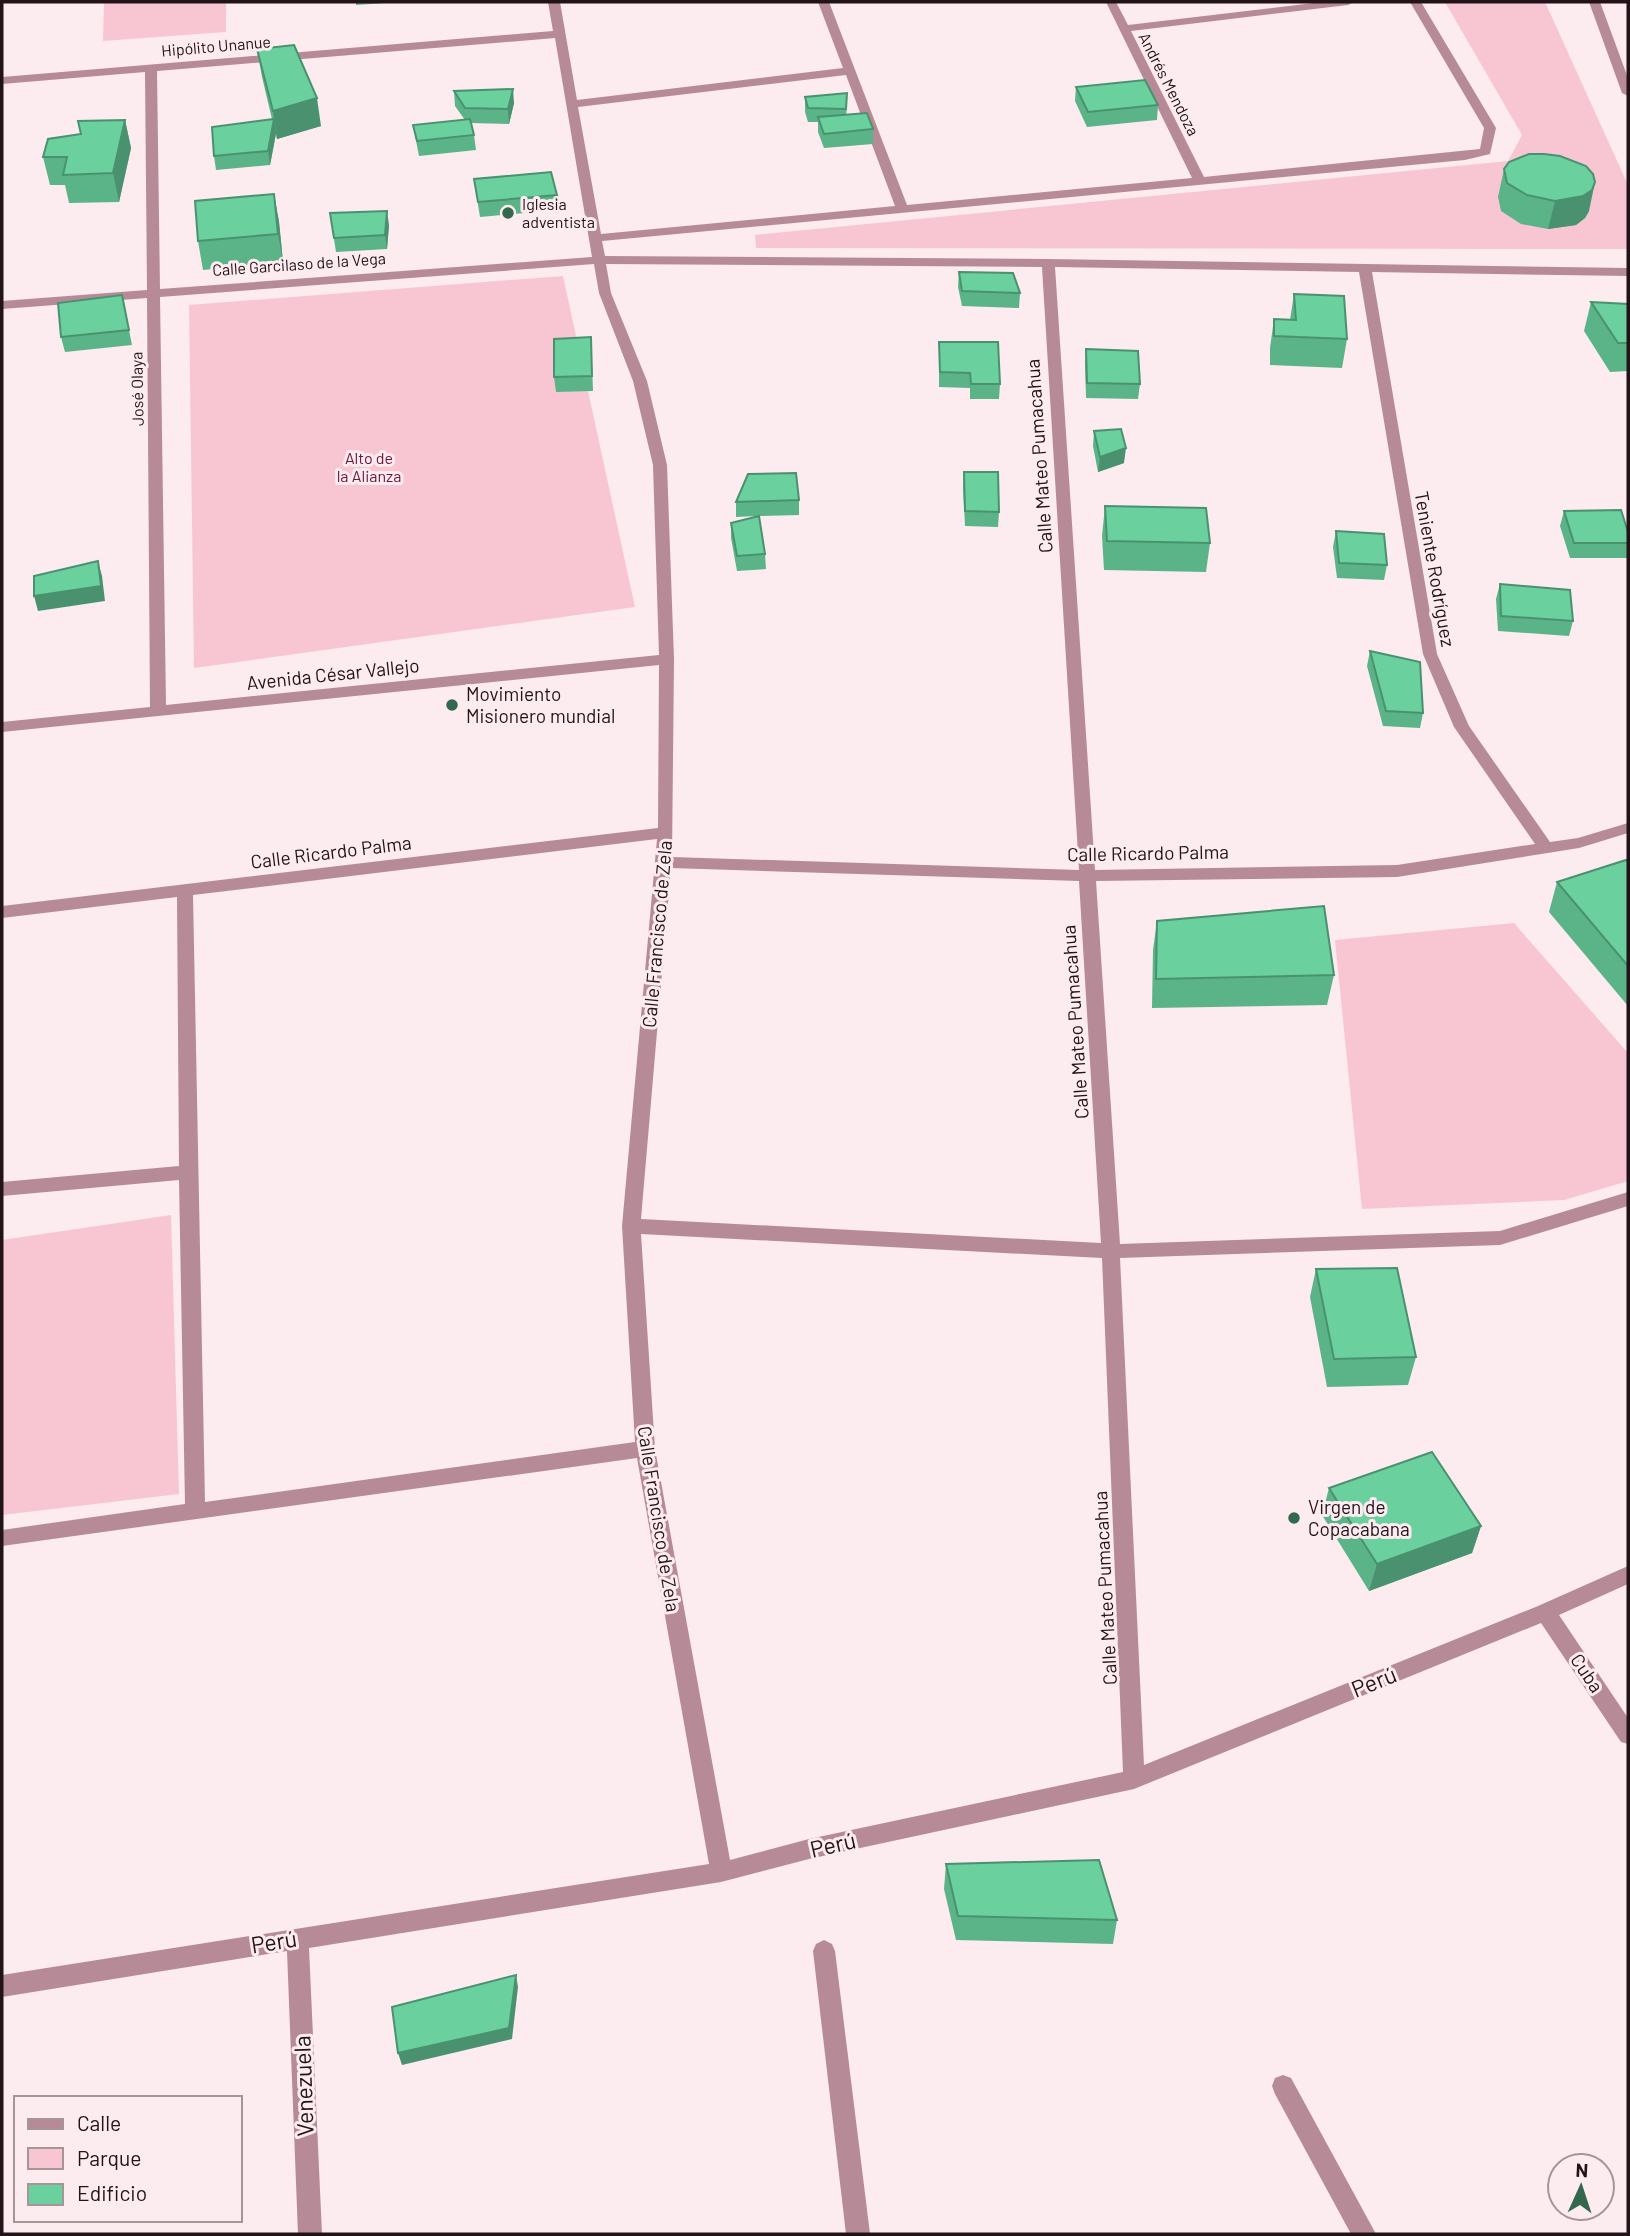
<svg xmlns="http://www.w3.org/2000/svg" width="1630" height="2236" font-family="Barlow,sans-serif">
<style>
.green{fill:#f8c6d3}
.lines{fill:none;stroke-linecap:round;stroke-linejoin:round}
.minor{fill:#b68b97;fill-rule:evenodd}
.wall{fill:#5bb388}
.shaded-wall{fill:#4a926f}
.building{fill:#6ad09e;stroke:#4a926f;stroke-width:2}
.poi-dot{fill:#33684e;stroke:#fcebef;stroke-width:2.5}
.labels{text-anchor:middle;stroke-width:6;stroke-linejoin:round;paint-order:stroke}
.far-street-label{font-size:16px;fill:#221318;stroke:#fcebef}
.far-poi-label{font-size:16px;fill:#221318;stroke:#fcebef;text-anchor:start}
.far-park-label{font-size:16px;fill:#6c173a;stroke:#fcebef}
.street-label{font-size:19px;fill:#221318;stroke:#fcebef}
.poi-label{font-size:19px;fill:#221318;stroke:#fcebef;text-anchor:start}
.near-street-label{font-size:23px;fill:#221318;stroke:#fcebef}
</style>
<rect width="100%" height="100%" fill="#fcebef"/>
<g class="green">
<path d="M 104,2 L 226,2 L 226,32 L 103,41 Z"/>
<path d="M 1445,2 L 1545,2 L 1628,185 L 1628,249 L 756,248 L 755,235 L 1508,161 L 1522,135 Z"/>
<path d="M 563,276 L 635,607 L 194,668 L 189,305 Z"/>
<path d="M 1514,923 L 1628,1053 L 1628,1181 L 1564,1200 L 1362,1209 L 1335,940 Z"/>
<path d="M 171,1215 L 179,1494 L 2,1515 L 2,1240 Z"/>
</g>
<g class="lines">
<g class="minor">
<path d="M 548,2 L 560,2 L 577,100 L 843,68 L 818,2 L 829,2 L 907,205 L 1192,178 L 1106,2 L 1116,2 L 1128,25 L 1322,2 L 1354,2 L 1348,5 L 1131,31 L 1204,177 L 1480,149 L 1484,128 L 1410,2 L 1421,2 L 1496,128 L 1490,154 L 1465,160 L 602,241 L 605,256 L 1048,259 L 1628,268 L 1628,276 L 1372,272 L 1437,654 L 1469,726 L 1550,842 L 1578,838 L 1628,823 L 1628,833 L 1579,848 L 1397,877 L 1096,881 L 1120,1244 L 1500,1231 L 1628,1192 L 1628,1206 L 1500,1245 L 1120,1258 L 1144,1765 L 1538,1606 L 1628,1566 L 1628,1584 L 1559,1615 L 1628,1718 L 1628,1744 L 1621,1742 L 1541,1623 L 1134,1789 L 809,1859 L 721,1882 L 309,1948 L 322,2234 L 298,2234 L 287,1951 L 2,1997 L 2,1975 L 709,1864 L 637,1458 L 2,1546 L 2,1530 L 185,1504 L 179,1180 L 2,1196 L 2,1182 L 179,1166 L 177,897 L 2,918 L 2,906 L 658,828 L 659,665 L 2,732 L 2,722 L 150,707 L 147,298 L 2,309 L 2,301 L 147,290 L 145,72 L 2,84 L 2,77 L 553,31 ZM 555,38 L 592,257 L 160,289 L 157,71 ZM 846,75 L 895,206 L 601,234 L 578,107 ZM 594,264 L 599,293 L 633,381 L 653,465 L 659,655 L 166,705 L 160,297 ZM 606,264 L 1042,267 L 1079,870 L 672,857 L 674,659 L 667,465 L 647,381 L 611,293 ZM 1055,267 L 1359,272 L 1423,654 L 1454,727 L 1535,844 L 1397,865 L 1095,870 ZM 657,839 L 622,1226 L 635,1442 L 205,1502 L 193,895 ZM 671,868 L 1079,881 L 1101,1243 L 641,1219 ZM 641,1234 L 1102,1258 L 1123,1772 L 809,1839 L 730,1860 L 655,1449 Z"/>
<path d="M 1589,2 L 1600,2 L 1628,78 L 1628,96 L 1622,93 Z"/>
<path d="M 824,1940 L 832,1944 L 835,1951 L 870,2234 L 846,2234 L 813,1951 L 816,1944 Z"/>
<path d="M 1283,2075 L 1291,2078 L 1376,2234 L 1351,2234 L 1275,2094 L 1272,2086 L 1275,2078 Z"/>
</g>
</g>
<g class="wall">
<path d="M 356,2 L 399,2 L 356,5 Z"/>
<path d="M 257,49 L 321,126 L 277,139 L 276,134 L 270,165 L 216,170 L 214,156 L 272,119 L 262,77 Z"/>
<path d="M 1076,87 L 1158,105 L 1157,120 L 1087,127 L 1075,101 Z"/>
<path d="M 454,91 L 514,103 L 509,124 L 471,123 L 474,135 L 476,150 L 419,156 L 413,125 L 465,120 L 455,106 Z"/>
<path d="M 805,97 L 847,108 L 846,115 L 873,129 L 873,144 L 824,148 L 818,132 L 818,122 L 808,122 L 805,112 Z"/>
<path d="M 125,120 L 131,148 L 119,202 L 69,203 L 65,185 L 50,185 L 43,157 L 81,134 Z"/>
<path d="M 1504,169 L 1589,211 L 1585,218 L 1576,225 L 1548,229 L 1521,224 L 1501,211 L 1498,197 Z"/>
<path d="M 474,179 L 557,195 L 558,210 L 480,217 Z"/>
<path d="M 274,194 L 279,222 L 283,262 L 203,270 L 198,241 Z"/>
<path d="M 330,213 L 389,225 L 387,249 L 336,252 Z"/>
<path d="M 959,272 L 1020,293 L 1019,308 L 962,306 L 958,287 Z"/>
<path d="M 1294,294 L 1347,339 L 1342,368 L 1270,365 L 1270,348 L 1274,319 L 1290,320 Z"/>
<path d="M 122,295 L 132,345 L 65,352 L 61,337 Z"/>
<path d="M 1591,302 L 1628,304 L 1628,371 L 1610,372 L 1584,331 Z"/>
<path d="M 591,337 L 593,391 L 556,392 L 554,377 Z"/>
<path d="M 939,342 L 1000,384 L 999,399 L 970,399 L 970,388 L 939,387 Z"/>
<path d="M 1086,349 L 1140,384 L 1138,399 L 1086,398 L 1085,364 Z"/>
<path d="M 1094,431 L 1124,463 L 1098,472 L 1093,446 Z"/>
<path d="M 964,472 L 999,512 L 998,527 L 965,526 L 963,487 Z"/>
<path d="M 799,500 L 799,515 L 759,516 L 765,554 L 766,569 L 737,571 L 731,538 L 731,523 L 756,516 L 736,517 L 736,502 Z"/>
<path d="M 1105,506 L 1210,543 L 1206,572 L 1104,570 L 1102,536 Z"/>
<path d="M 1564,511 L 1628,532 L 1628,558 L 1570,558 L 1560,526 Z"/>
<path d="M 1336,531 L 1387,565 L 1384,580 L 1337,578 L 1333,547 Z"/>
<path d="M 1500,584 L 1573,621 L 1569,636 L 1498,631 L 1496,599 Z"/>
<path d="M 1370,651 L 1423,713 L 1420,728 L 1383,726 L 1367,666 Z"/>
<path d="M 1628,862 L 1628,1006 L 1549,912 L 1557,882 Z"/>
<path d="M 1157,921 L 1334,975 L 1327,1005 L 1152,1008 L 1153,950 Z"/>
<path d="M 1316,1269 L 1416,1357 L 1408,1385 L 1327,1387 L 1310,1297 Z"/>
<path d="M 1329,1488 L 1481,1526 L 1472,1553 L 1369,1591 L 1322,1515 Z"/>
<path d="M 946,1864 L 1117,1920 L 1113,1944 L 956,1940 L 944,1889 Z"/>
</g>
<g class="shaded-wall">
<path d="M 513,89 L 514,103 L 509,124 L 508,109 Z"/>
<path d="M 317,98 L 321,126 L 277,139 L 273,111 Z"/>
<path d="M 274,119 L 276,133 L 270,165 L 268,151 Z"/>
<path d="M 125,120 L 131,148 L 119,202 L 113,173 Z"/>
<path d="M 1595,182 L 1589,211 L 1585,218 L 1576,225 L 1548,229 L 1555,201 Z"/>
<path d="M 274,194 L 279,222 L 283,262 L 278,234 Z"/>
<path d="M 387,211 L 389,225 L 387,249 L 385,235 Z"/>
<path d="M 1126,448 L 1124,463 L 1098,472 L 1100,457 Z"/>
<path d="M 98,561 L 102,576 L 105,601 L 38,611 L 34,596 Z"/>
<path d="M 1481,1526 L 1472,1553 L 1369,1591 L 1377,1564 Z"/>
<path d="M 516,1975 L 518,1987 L 512,2039 L 402,2065 L 398,2053 Z"/>
</g>
<g class="building">
<path d="M 294,45 L 317,98 L 273,111 L 257,49 Z"/>
<path d="M 1145,80 L 1158,105 L 1088,112 L 1076,87 Z"/>
<path d="M 513,89 L 508,109 L 465,108 L 454,91 Z"/>
<path d="M 847,93 L 846,109 L 808,108 L 805,97 Z"/>
<path d="M 867,113 L 873,129 L 824,134 L 818,117 Z"/>
<path d="M 274,119 L 268,151 L 214,156 L 212,127 Z"/>
<path d="M 470,119 L 474,135 L 417,141 L 413,125 Z"/>
<path d="M 125,120 L 113,173 L 63,175 L 67,157 L 43,157 L 48,139 L 81,134 L 78,121 Z"/>
<path d="M 1529,154 L 1544,154 L 1560,156 L 1586,166 L 1593,174 L 1595,182 L 1592,190 L 1583,196 L 1555,201 L 1527,195 L 1507,183 L 1504,169 L 1509,162 Z"/>
<path d="M 551,172 L 557,195 L 478,202 L 474,179 Z"/>
<path d="M 274,194 L 278,234 L 198,241 L 195,201 Z"/>
<path d="M 387,211 L 385,235 L 334,238 L 330,213 Z"/>
<path d="M 959,272 L 1013,273 L 1020,293 L 962,291 Z"/>
<path d="M 1294,294 L 1344,296 L 1347,339 L 1274,336 L 1274,319 L 1296,320 Z"/>
<path d="M 122,295 L 129,330 L 61,337 L 58,303 Z"/>
<path d="M 1591,302 L 1628,304 L 1628,343 L 1618,343 Z"/>
<path d="M 591,337 L 592,376 L 554,377 L 554,339 Z"/>
<path d="M 939,342 L 998,342 L 1000,384 L 971,384 L 970,373 L 940,372 Z"/>
<path d="M 1086,349 L 1138,351 L 1140,384 L 1087,383 Z"/>
<path d="M 1121,429 L 1126,448 L 1100,457 L 1094,431 Z"/>
<path d="M 964,472 L 998,472 L 999,512 L 965,511 Z"/>
<path d="M 796,473 L 799,500 L 736,502 L 748,474 Z"/>
<path d="M 1105,506 L 1206,508 L 1210,543 L 1107,541 Z"/>
<path d="M 1621,510 L 1628,532 L 1628,543 L 1574,543 L 1564,511 Z"/>
<path d="M 759,516 L 765,554 L 737,556 L 731,523 Z"/>
<path d="M 1336,531 L 1384,534 L 1387,565 L 1339,563 Z"/>
<path d="M 98,561 L 101,586 L 34,596 L 34,576 Z"/>
<path d="M 1500,584 L 1570,590 L 1573,621 L 1501,616 Z"/>
<path d="M 1370,651 L 1420,662 L 1423,713 L 1386,711 Z"/>
<path d="M 1626,860 L 1628,862 L 1628,966 L 1557,882 Z"/>
<path d="M 1324,906 L 1334,975 L 1156,979 L 1157,921 Z"/>
<path d="M 1397,1268 L 1416,1357 L 1334,1359 L 1316,1269 Z"/>
<path d="M 1432,1452 L 1481,1526 L 1377,1564 L 1329,1488 Z"/>
<path d="M 1099,1860 L 1117,1920 L 958,1916 L 946,1864 Z"/>
<path d="M 516,1975 L 509,2028 L 398,2053 L 392,2007 Z"/>
</g>
<g class="poi-dot">
<circle cx="508" cy="213" r="7"/>
<circle cx="452" cy="705" r="7"/>
<circle cx="1294" cy="1518" r="7"/>
</g>
<g class="labels">
<g class="far-street-label">
<text transform="translate(216 46) rotate(-5)" y="6">Hipólito Unanue</text>
<text transform="translate(1169 84) rotate(63)" y="6">Andrés Mendoza</text>
<text transform="translate(299 264) rotate(-4)" y="6">Calle Garcilaso de la Vega</text>
<text transform="translate(137 389) rotate(-91)" y="6">José Olaya</text>
</g>
<g class="far-poi-label">
<text x="522" y="210">Iglesia<tspan x="522" dy="18">adventista</tspan></text>
</g>
<g class="far-park-label">
<text x="369" y="464">Alto de<tspan x="369" dy="18">la Alianza</tspan></text>
</g>
<g class="street-label">
<text transform="translate(1039 456) rotate(-94)" y="7">Calle Mateo Pumacahua</text>
<text transform="translate(1435 569) rotate(80)" y="7">Teniente Rodríguez</text>
<text transform="translate(333 674) rotate(-6)" y="7">Avenida César Vallejo</text>
<text transform="translate(331 852) rotate(-7)" y="7">Calle Ricardo Palma</text>
<text transform="translate(1148 853) rotate(-1)" y="7">Calle Ricardo Palma</text>
<text transform="translate(657 934) rotate(-85)" y="7">Calle Francisco de Zela</text>
<text transform="translate(1075 1022) rotate(-94)" y="7">Calle Mateo Pumacahua</text>
<text transform="translate(659 1519) rotate(81)" y="7">Calle Francisco de Zela</text>
<text transform="translate(1105 1588) rotate(-93)" y="7">Calle Mateo Pumacahua</text>
<text transform="translate(1587 1673) rotate(56)" y="7">Cuba</text>
</g>
<g class="poi-label">
<text x="466" y="701">Movimiento<tspan x="466" dy="22">Misionero mundial</tspan></text>
<text x="1308" y="1514">Virgen de<tspan x="1308" dy="22">Copacabana</tspan></text>
</g>
<g class="near-street-label">
<text transform="translate(1374 1682) rotate(-22)" y="8">Perú</text>
<text transform="translate(833 1845) rotate(-13)" y="8">Perú</text>
<text transform="translate(274 1942) rotate(-9)" y="8">Perú</text>
<text transform="translate(304 2086) rotate(-92)" y="8">Venezuela</text>
</g>
</g>
<rect width="1630" height="2236" fill="none" stroke="#221318" stroke-width="7"/>
<rect x="14" y="2096" width="228" height="126" fill="#fcebef" stroke="#a59599" stroke-width="2"/>
<rect x="28" y="2119" width="35" height="10" fill="#b68b97" stroke="#a59599" stroke-width="2"/>
<text x="77" y="2131" font-size="21" fill="#221318">Calle</text>
<rect x="28" y="2148" width="35" height="21" fill="#f8c6d3" stroke="#a59599" stroke-width="2"/>
<text x="77" y="2166" font-size="21" fill="#221318">Parque</text>
<rect x="28" y="2184" width="35" height="21" fill="#6ad09e" stroke="#a59599" stroke-width="2"/>
<text x="77" y="2201" font-size="21" fill="#221318">Edificio</text>
<g transform="translate(1581 2187) rotate(3)"><circle r="33" fill="#fcebef" stroke="#a59599" stroke-width="2"/>
<path d="M0-5L12 26L0 18L-12 26Z" fill="#33684e"/>
<text y="-10" font-size="19" font-weight="bold" text-anchor="middle" fill="#221318">N</text>
</g>
</svg>
